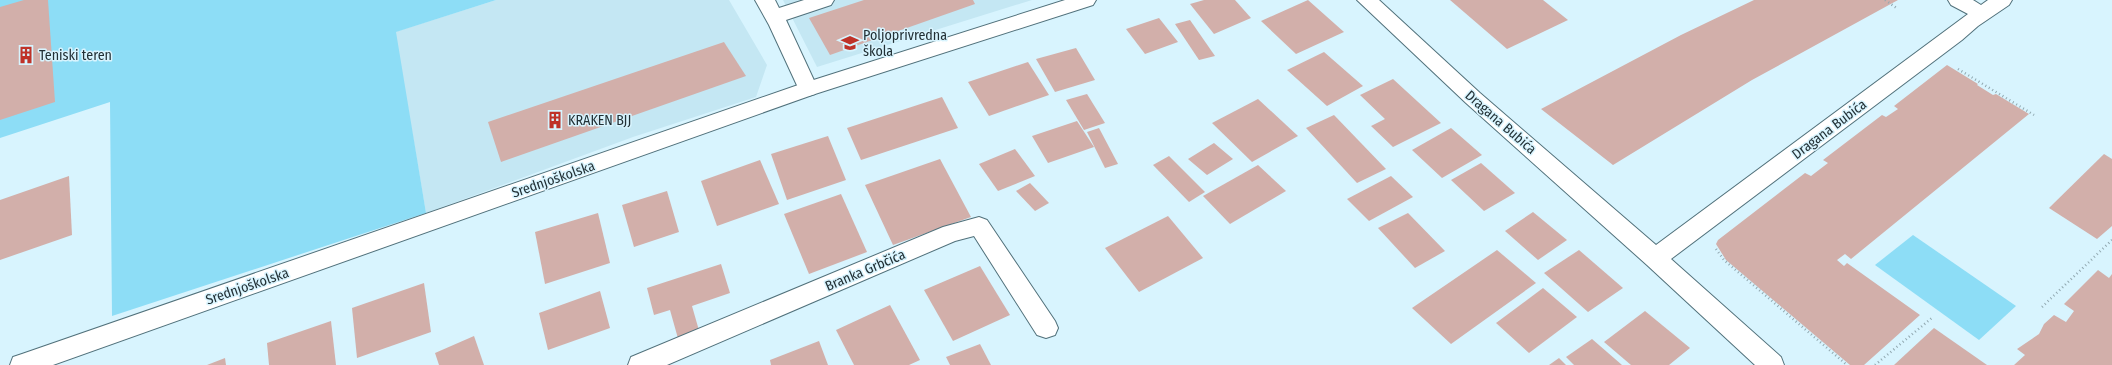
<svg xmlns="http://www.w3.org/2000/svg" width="2112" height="365" font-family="'Fira Sans Condensed',sans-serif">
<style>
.built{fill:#c4e7f3}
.green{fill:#8dddf6}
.building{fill:#d2afaa}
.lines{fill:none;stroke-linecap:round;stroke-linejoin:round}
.service-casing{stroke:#51717b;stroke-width:2}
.minor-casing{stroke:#51717b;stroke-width:2}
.path{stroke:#91a8b0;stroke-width:2.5;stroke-dasharray:1 3;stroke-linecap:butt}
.service{fill:#fff;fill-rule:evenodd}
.minor{fill:#fff;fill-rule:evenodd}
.labels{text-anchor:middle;stroke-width:3;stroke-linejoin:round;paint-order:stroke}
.poi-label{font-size:14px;fill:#223035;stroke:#d8f4fe;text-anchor:start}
.street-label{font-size:14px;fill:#223035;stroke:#d8f4fe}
</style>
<rect width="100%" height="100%" fill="#d8f4fe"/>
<g class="built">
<path d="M 496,0 L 729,0 L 767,65 L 756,97 L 633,137 L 426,213 L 395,32 Z"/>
<path d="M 783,0 L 1032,0 L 817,67 Z"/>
</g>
<g class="green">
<path d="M 0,0 L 496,0 L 396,32 L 426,213 L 112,316 L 110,102 L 0,138 Z"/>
<path d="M 1913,235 L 2016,306 L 1979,340 L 1875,265 Z"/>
</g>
<g class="building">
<path d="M 24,0 L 48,0 L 55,102 L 0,120 L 0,7 Z"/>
<path d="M 864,0 L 973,0 L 975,4 L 830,55 L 809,18 Z"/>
<path d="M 1204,0 L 1235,0 L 1251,18 L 1214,34 L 1190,4 Z"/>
<path d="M 1308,0 L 1344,32 L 1296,54 L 1261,21 Z"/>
<path d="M 1450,0 L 1543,0 L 1568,20 L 1507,49 Z"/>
<path d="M 1754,0 L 1898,0 L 1752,80 L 1613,165 L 1541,109 L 1681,35 Z"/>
<path d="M 1159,18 L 1178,42 L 1145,54 L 1126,29 Z"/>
<path d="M 1190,20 L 1215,56 L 1199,60 L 1175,24 Z"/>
<path d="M 724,42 L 746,76 L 501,162 L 488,122 Z"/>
<path d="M 1076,48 L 1095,80 L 1055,92 L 1036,59 Z"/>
<path d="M 1324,52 L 1363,86 L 1327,106 L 1287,70 Z"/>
<path d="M 1028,62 L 1049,95 L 989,116 L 968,82 Z"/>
<path d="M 1947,65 L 1978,84 L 1977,85 L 1993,95 L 1996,94 L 2029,114 L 1851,259 L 1845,254 L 1837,260 L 1844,266 L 1847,263 L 1920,315 L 1864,365 L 1850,365 L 1726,260 L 1716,244 L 1718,240 L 1805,173 L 1811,176 L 1828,163 L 1823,160 L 1882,115 L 1886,117 L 1898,109 L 1894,106 Z"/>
<path d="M 1393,79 L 1441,123 L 1393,147 L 1371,126 L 1385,119 L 1360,95 Z"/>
<path d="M 1087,94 L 1105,123 L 1084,130 L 1066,100 Z"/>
<path d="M 942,97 L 958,128 L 861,160 L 847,128 Z"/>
<path d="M 1258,99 L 1298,136 L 1252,162 L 1212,123 Z"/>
<path d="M 1334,115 L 1386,169 L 1357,183 L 1306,128 Z"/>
<path d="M 1077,121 L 1094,147 L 1048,163 L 1032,136 Z"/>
<path d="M 1099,128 L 1118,164 L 1105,168 L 1087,132 Z"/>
<path d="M 1451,128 L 1482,155 L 1442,178 L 1412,150 Z"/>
<path d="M 828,136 L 846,180 L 787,200 L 771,154 Z"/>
<path d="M 1214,143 L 1233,159 L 1207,175 L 1188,159 Z"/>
<path d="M 1015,149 L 1035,176 L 998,191 L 979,164 Z"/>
<path d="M 2104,154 L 2112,159 L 2112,226 L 2097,239 L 2049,208 Z"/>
<path d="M 1169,156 L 1205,192 L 1189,202 L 1153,165 Z"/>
<path d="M 940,159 L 971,217 L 893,245 L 865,185 Z"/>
<path d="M 760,160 L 779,204 L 717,226 L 701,181 Z"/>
<path d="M 1481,163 L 1515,193 L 1484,211 L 1451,180 Z"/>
<path d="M 1258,165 L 1286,191 L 1230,224 L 1203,196 Z"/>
<path d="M 69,176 L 72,235 L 0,260 L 0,200 Z"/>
<path d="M 1391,176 L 1413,197 L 1369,221 L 1347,199 Z"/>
<path d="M 1030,183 L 1049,203 L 1035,211 L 1016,191 Z"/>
<path d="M 667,191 L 679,232 L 634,247 L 622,205 Z"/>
<path d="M 841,194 L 867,252 L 809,274 L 784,214 Z"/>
<path d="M 1533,212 L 1567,240 L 1538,260 L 1505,231 Z"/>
<path d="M 598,213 L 610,263 L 545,284 L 535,232 Z"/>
<path d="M 1408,213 L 1445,251 L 1415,268 L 1378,228 Z"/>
<path d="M 1168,216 L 1203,258 L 1139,292 L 1105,248 Z"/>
<path d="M 1497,250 L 1536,283 L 1451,344 L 1412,308 Z"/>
<path d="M 1579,250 L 1623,288 L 1588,312 L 1544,273 Z"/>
<path d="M 721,264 L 730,293 L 692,306 L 700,334 L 679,342 L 670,310 L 654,315 L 647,288 Z"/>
<path d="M 980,266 L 1010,315 L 953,341 L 924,290 Z"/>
<path d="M 2098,270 L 2109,278 L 2112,274 L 2112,365 L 2014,365 L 2025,355 L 2017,349 L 2039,334 L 2044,324 L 2054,315 L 2066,322 L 2074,311 L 2064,304 Z"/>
<path d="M 424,283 L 431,332 L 357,358 L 352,308 Z"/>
<path d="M 1543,288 L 1577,317 L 1529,353 L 1496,323 Z"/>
<path d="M 600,291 L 610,328 L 548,350 L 539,313 Z"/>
<path d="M 890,305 L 920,360 L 909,365 L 854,365 L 836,330 Z"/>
<path d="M 1645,311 L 1690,348 L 1669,365 L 1631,365 L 1604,342 Z"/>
<path d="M 331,321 L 336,365 L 269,365 L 267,343 Z"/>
<path d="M 1934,328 L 1987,365 L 1894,365 Z"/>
<path d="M 474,336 L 484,365 L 439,365 L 435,353 Z"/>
<path d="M 1592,339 L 1622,365 L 1574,365 L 1566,357 Z"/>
<path d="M 819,341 L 828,365 L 771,365 L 770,360 Z"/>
<path d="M 980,344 L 991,365 L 950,365 L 946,357 Z"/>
<path d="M 225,358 L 226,365 L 207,365 Z"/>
<path d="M 1559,358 L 1566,365 L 1549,365 Z"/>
</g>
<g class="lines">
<g class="service-casing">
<path id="service" d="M 755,0 L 775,0 L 779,8 L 804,0 L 834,0 L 831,5 L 786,20 L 818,89 L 815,94 L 808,96 L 801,94 L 769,25 Z"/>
</g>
<g class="minor-casing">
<g id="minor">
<path d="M 1065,0 L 1096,0 L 1093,5 L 815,94 L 53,365 L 10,365 L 13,357 L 22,354 L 801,84 Z"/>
<path d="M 1357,0 L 1379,0 L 1480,93 L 1656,245 L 1968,14 L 1951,5 L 1948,0 L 1973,0 L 1981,5 L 1988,0 L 2012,0 L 2009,5 L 1978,26 L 1962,40 L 1671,259 L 1781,357 L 1784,365 L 1755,365 L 1647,265 L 1466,103 Z"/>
<path d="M 979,217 L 987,220 L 1055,321 L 1058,328 L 1055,335 L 1046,338 L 1037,335 L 974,236 L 955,241 L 667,365 L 628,365 L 631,357 L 943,227 Z"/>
</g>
</g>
<g class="path">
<path d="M 1885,0 L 1898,9"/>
<path d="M 1958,69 L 2034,115"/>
<path d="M 1716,249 L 1724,260 L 1847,365"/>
<path d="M 2042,307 L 2112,240"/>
<path d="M 1875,365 L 1933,317"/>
</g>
<use href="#service" class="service"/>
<use href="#minor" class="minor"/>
</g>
<defs>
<g id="school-bare" transform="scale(1.38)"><path d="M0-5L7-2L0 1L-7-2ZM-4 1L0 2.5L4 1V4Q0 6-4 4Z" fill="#bf3228" stroke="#d8f4fe" stroke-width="2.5" paint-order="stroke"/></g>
<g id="building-bare" transform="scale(1.38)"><path d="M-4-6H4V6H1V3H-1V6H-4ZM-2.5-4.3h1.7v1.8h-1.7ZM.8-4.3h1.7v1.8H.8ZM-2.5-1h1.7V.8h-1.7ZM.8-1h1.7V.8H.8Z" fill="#bf3228" stroke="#d8f4fe" stroke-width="2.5" paint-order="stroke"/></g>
</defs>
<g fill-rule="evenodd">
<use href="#school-bare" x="850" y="43"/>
<use href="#building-bare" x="26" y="55"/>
<use href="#building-bare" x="555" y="120"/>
</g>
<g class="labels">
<g class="poi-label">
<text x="863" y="40">Poljoprivredna<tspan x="863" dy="16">škola</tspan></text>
<text x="39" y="60">Teniski teren</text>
<text x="568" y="125">KRAKEN BJJ</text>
</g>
<g class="street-label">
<text transform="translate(1501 122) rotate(41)" y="5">Dragana Bubića</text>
<text transform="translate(1829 129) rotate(-37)" y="5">Dragana Bubića</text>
<text transform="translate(553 179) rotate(-19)" y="5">Srednjoškolska</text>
<text transform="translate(865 270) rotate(-23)" y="5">Branka Grbčića</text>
<text transform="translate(247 286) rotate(-19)" y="5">Srednjoškolska</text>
</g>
</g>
</svg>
